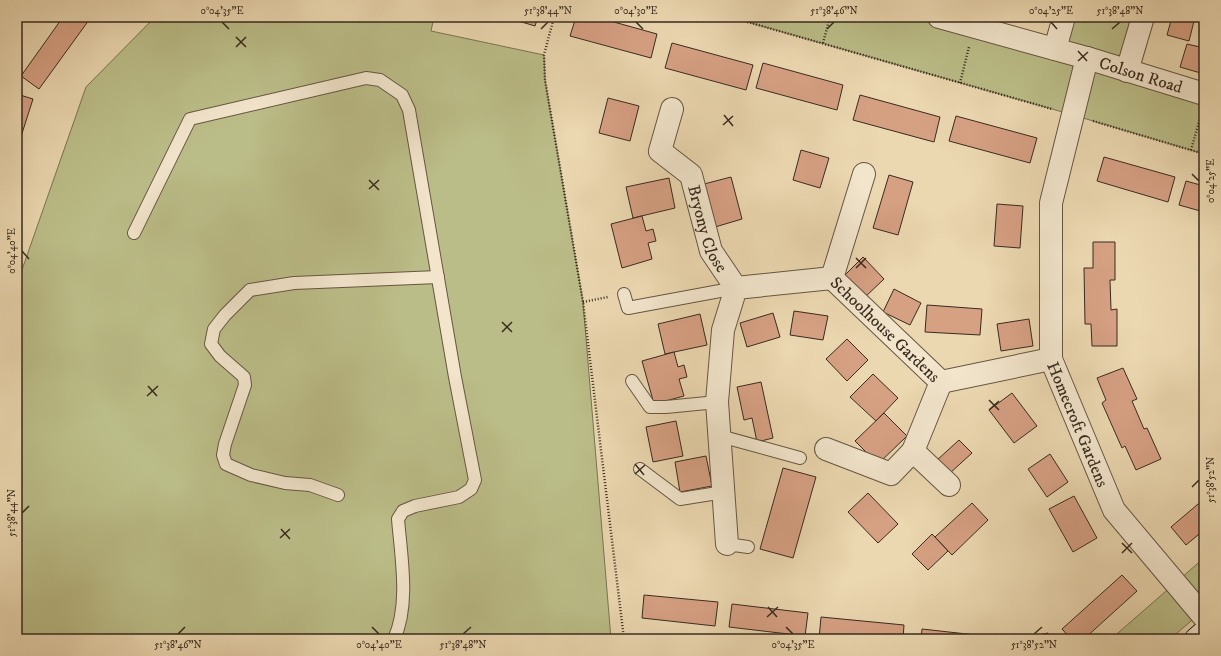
<svg xmlns="http://www.w3.org/2000/svg" width="1221" height="656" font-family="'IM FELL DW Pica',serif">
<style>
.green{fill:#bbbd88;stroke:#7a7453}
.building{fill:#d6a083;stroke:#392b1e}
.lines{fill:none;stroke-linecap:round;stroke-linejoin:round}
.lane-casing{stroke:#665642;stroke-width:14}
.street-casing{stroke:#665642;stroke-width:24}
.secondary-casing{stroke:#392b1e;stroke-width:24}
.path{stroke:#392b1e;stroke-width:2.5;stroke-dasharray:1 2;stroke-linecap:butt}
.lane{stroke:#f2e5cc;stroke-width:12}
.street{stroke:#f2e5cc;stroke-width:22}
.secondary{stroke:#f2e5cc;stroke-width:22}
.ticks{fill:none;stroke:#392b1e;stroke-width:1.5}
.labels{text-anchor:middle;stroke-width:3;stroke-linejoin:round;paint-order:stroke}
.street-label{font-size:17px;fill:#392b1e;stroke:#f2e5cc}
.neatline{fill:none;stroke:#392b1e;stroke-width:1.5}
.ticks-label{font-size:10px;text-anchor:middle;fill:#392b1e}
</style>
<rect width="100%" height="100%" fill="#ebd7b0"/>
<filter id="stains"><feTurbulence type="fractalNoise" baseFrequency=".005" numOctaves="4"/><feColorMatrix values="0 0 0 0 .2 0 0 0 0 .09 0 0 0 0 .02 0 0 0 .5 -.17"/></filter>
<radialGradient id="worn" r=".72"><stop offset=".6" stop-color="#630" stop-opacity="0"/><stop offset="1" stop-color="#630" stop-opacity=".3"/></radialGradient>
<g class="green">
<path d="M 155,17 L 434,17 L 431,31 L 544,55 L 545,80 L 583,302 L 611,639 L 17,639 L 17,284 L 86,87 Z"/>
<path d="M 730,17 L 939,17 L 1055,49 L 1064,17 L 1143,17 L 1127,71 L 1204,94 L 1204,154 L 1073,115 Z"/>
<path d="M 1204,558 L 1204,610 L 1170,639 L 1111,639 Z"/>
</g>
<g class="building">
<path d="M 63,17 L 85,17 L 89,20 L 39,89 L 21,76 Z"/>
<path d="M 505,17 L 538,17 L 535,26 Z"/>
<path d="M 576,17 L 596,17 L 657,34 L 651,58 L 570,36 Z"/>
<path d="M 1172,17 L 1195,17 L 1189,41 L 1167,35 Z"/>
<path d="M 672,43 L 753,65 L 746,90 L 665,68 Z"/>
<path d="M 1187,44 L 1204,48 L 1204,74 L 1180,67 Z"/>
<path d="M 763,63 L 843,85 L 837,110 L 756,88 Z"/>
<path d="M 17,94 L 33,99 L 17,149 Z"/>
<path d="M 860,95 L 940,117 L 934,142 L 853,120 Z"/>
<path d="M 608,98 L 639,106 L 630,141 L 599,133 Z"/>
<path d="M 956,116 L 1037,138 L 1030,163 L 949,141 Z"/>
<path d="M 801,150 L 829,158 L 820,188 L 793,180 Z"/>
<path d="M 1104,157 L 1175,177 L 1168,202 L 1097,181 Z"/>
<path d="M 889,175 L 913,182 L 898,235 L 873,228 Z"/>
<path d="M 731,177 L 742,219 L 715,227 L 704,184 Z"/>
<path d="M 669,178 L 675,208 L 633,218 L 626,187 Z"/>
<path d="M 1186,181 L 1204,186 L 1204,212 L 1179,205 Z"/>
<path d="M 997,204 L 1023,206 L 1020,248 L 994,246 Z"/>
<path d="M 642,216 L 646,231 L 653,229 L 656,241 L 648,243 L 652,259 L 622,268 L 611,224 Z"/>
<path d="M 1093,242 L 1115,242 L 1115,280 L 1110,280 L 1111,310 L 1117,309 L 1117,346 L 1092,346 L 1091,324 L 1085,324 L 1084,268 L 1093,268 Z"/>
<path d="M 863,257 L 884,279 L 863,299 L 842,278 Z"/>
<path d="M 894,289 L 921,303 L 910,325 L 883,312 Z"/>
<path d="M 927,305 L 982,309 L 980,335 L 925,332 Z"/>
<path d="M 794,311 L 828,316 L 823,340 L 790,335 Z"/>
<path d="M 773,313 L 780,337 L 747,347 L 740,323 Z"/>
<path d="M 700,314 L 707,345 L 665,354 L 658,324 Z"/>
<path d="M 1029,319 L 1033,346 L 1001,351 L 997,324 Z"/>
<path d="M 847,339 L 868,360 L 847,381 L 826,359 Z"/>
<path d="M 674,352 L 678,367 L 684,365 L 687,377 L 679,379 L 684,396 L 654,404 L 642,361 Z"/>
<path d="M 1123,368 L 1137,399 L 1132,401 L 1144,429 L 1147,428 L 1161,459 L 1136,470 L 1125,446 L 1122,448 L 1102,403 L 1106,400 L 1097,378 Z"/>
<path d="M 873,374 L 898,398 L 876,421 L 850,397 Z"/>
<path d="M 761,382 L 773,438 L 757,442 L 752,418 L 744,420 L 737,387 Z"/>
<path d="M 1012,393 L 1037,426 L 1014,443 L 989,410 Z"/>
<path d="M 884,413 L 907,436 L 878,464 L 855,441 Z"/>
<path d="M 676,421 L 683,456 L 653,462 L 646,427 Z"/>
<path d="M 959,440 L 972,453 L 949,474 L 936,461 Z"/>
<path d="M 1050,454 L 1068,482 L 1047,497 L 1028,469 Z"/>
<path d="M 706,456 L 712,486 L 680,492 L 675,462 Z"/>
<path d="M 783,468 L 816,477 L 793,558 L 760,549 Z"/>
<path d="M 868,493 L 898,524 L 878,543 L 848,512 Z"/>
<path d="M 1074,496 L 1097,538 L 1073,552 L 1049,509 Z"/>
<path d="M 1204,499 L 1204,530 L 1186,545 L 1171,527 Z"/>
<path d="M 972,503 L 988,520 L 952,555 L 935,537 Z"/>
<path d="M 932,534 L 948,551 L 928,570 L 912,554 Z"/>
<path d="M 1122,575 L 1137,591 L 1084,639 L 1071,639 L 1062,629 Z"/>
<path d="M 644,595 L 718,602 L 715,626 L 642,618 Z"/>
<path d="M 732,604 L 808,613 L 805,636 L 729,627 Z"/>
<path d="M 821,617 L 904,625 L 903,639 L 819,639 Z"/>
<path d="M 922,629 L 994,637 L 993,639 L 921,639 Z"/>
<path d="M 1048,633 L 1050,639 L 1019,639 Z"/>
</g>
<g class="lines">
<g class="lane-casing">
<g id="lane">
<path d="M 134,233 L 190,119 L 366,78 L 380,80 L 402,95 L 409,110 L 455,377 L 475,480 L 471,489 L 459,497 L 415,506 L 403,511 L 398,519 C 401,556 410,605 394,639"/>
<path d="M 624,294 L 628,308 L 736,288"/>
<path d="M 632,381 L 650,407 L 666,407 L 717,402"/>
<path d="M 720,436 L 800,458"/>
<path d="M 640,469 L 680,499 L 724,492"/>
<path d="M 338,495 L 310,485 L 285,483 L 251,475 L 226,464 L 223,455 L 225,444 L 245,385 L 244,377 L 220,356 L 211,344 L 214,329 L 225,315 L 250,290 L 294,283 L 438,277"/>
<path d="M 727,544 L 748,547"/>
</g>
</g>
<g class="street-casing">
<g id="street">
<path id="s1" d="M 939,17 L 1087,58 L 1204,94"/>
<path d="M 1055,49 L 1064,17"/>
<path id="s2" d="M 1087,58 L 1051,203 L 1051,359 L 1114,510 L 1204,617"/>
<path d="M 1127,71 L 1143,17"/>
<path id="s3" d="M 672,109 L 660,151 L 691,175 L 711,251 L 736,288"/>
<path d="M 832,278 L 864,174"/>
<path d="M 826,449 L 891,474 L 913,451 L 941,382"/>
<path d="M 913,451 L 949,485"/>
<path id="s4" d="M 727,544 L 717,402 L 723,330 L 736,288 L 832,278 L 941,382 L 1051,359"/>
</g>
</g>
<g class="secondary-casing">
<path id="secondary" d="M 1196,639 L 1204,632"/>
</g>
<g class="path">
<path d="M 554,17 L 544,55 L 545,80 L 583,302 L 624,639"/>
<path d="M 730,17 L 1052,109"/>
<path d="M 823,43 L 830,17"/>
<path d="M 960,83 L 969,47"/>
<path d="M 1093,121 L 1204,154"/>
<path d="M 1191,150 L 1201,115"/>
<path d="M 583,302 L 608,297"/>
</g>
<use href="#lane" class="lane"/>
<use href="#street" class="street"/>
<use href="#secondary" class="secondary"/>
</g>
<path class="ticks" d="M 222,22 L 229,29M 636,22 L 643,29M 1051,22 L 1057,29M 541,29 L 548,22M 827,29 L 834,22M 1112,29 L 1120,22M 236,37 L 246,47M 236,47 L 246,37M 1078,51 L 1087,61M 1078,61 L 1088,52M 724,115 L 733,126M 723,125 L 733,116M 1192,174 L 1199,181M 369,180 L 379,190M 369,189 L 379,180M 22,251 L 29,259M 856,258 L 866,268M 856,268 L 866,258M 502,322 L 512,332M 502,332 L 512,322M 148,386 L 157,396M 147,396 L 158,386M 989,400 L 999,410M 989,410 L 999,401M 635,464 L 644,475M 635,474 L 645,465M 1192,487 L 1199,480M 22,513 L 29,506M 281,529 L 290,539M 280,538 L 290,529M 1122,543 L 1132,553M 1122,553 L 1132,543M 768,607 L 777,617M 767,617 L 778,607M 372,627 L 379,634M 786,627 L 793,634M 178,634 L 185,627M 463,634 L 471,627M 1034,634 L 1042,627"/>
<g class="labels">
<g class="street-label">
<text dy="6" stroke="none"><textPath href="#s1" startOffset="210">Colson Road</textPath></text>
<text dy="6" stroke="none"><textPath href="#s3" startOffset="139">Bryony Close</textPath></text>
<text dy="6" stroke="none"><textPath href="#s4" startOffset="429">Schoolhouse Gardens</textPath></text>
<text dy="6" stroke="none"><textPath href="#s2" startOffset="376">Homecroft Gardens</textPath></text>
</g>
</g>
<rect width="1221" height="656" fill="none" stroke="#ebd7b0" stroke-width="44"/>
<rect x="22" y="22" width="1177" height="612" class="neatline"/>
<g class="ticks-label">
<text x="222" y="14">0°04'35"E</text>
<text x="548" y="14">51°38'44"N</text>
<text x="636" y="14">0°04'30"E</text>
<text x="834" y="14">51°38'46"N</text>
<text x="1051" y="14">0°04'25"E</text>
<text x="1120" y="14">51°38'48"N</text>
<text transform="translate(1210 181) rotate(-90)" y="4">0°04'25"E</text>
<text transform="translate(11 251) rotate(-90)" y="4">0°04'40"E</text>
<text transform="translate(1210 480) rotate(-90)" y="4">51°38'52"N</text>
<text transform="translate(11 513) rotate(-90)" y="4">51°38'44"N</text>
<text x="178" y="648">51°38'46"N</text>
<text x="379" y="648">0°04'40"E</text>
<text x="463" y="648">51°38'48"N</text>
<text x="793" y="648">0°04'35"E</text>
<text x="1034" y="648">51°38'52"N</text>
</g>
<rect width="100%" height="100%" filter="url(#stains)"/>
<rect width="100%" height="100%" fill="url(#worn)"/>
</svg>
